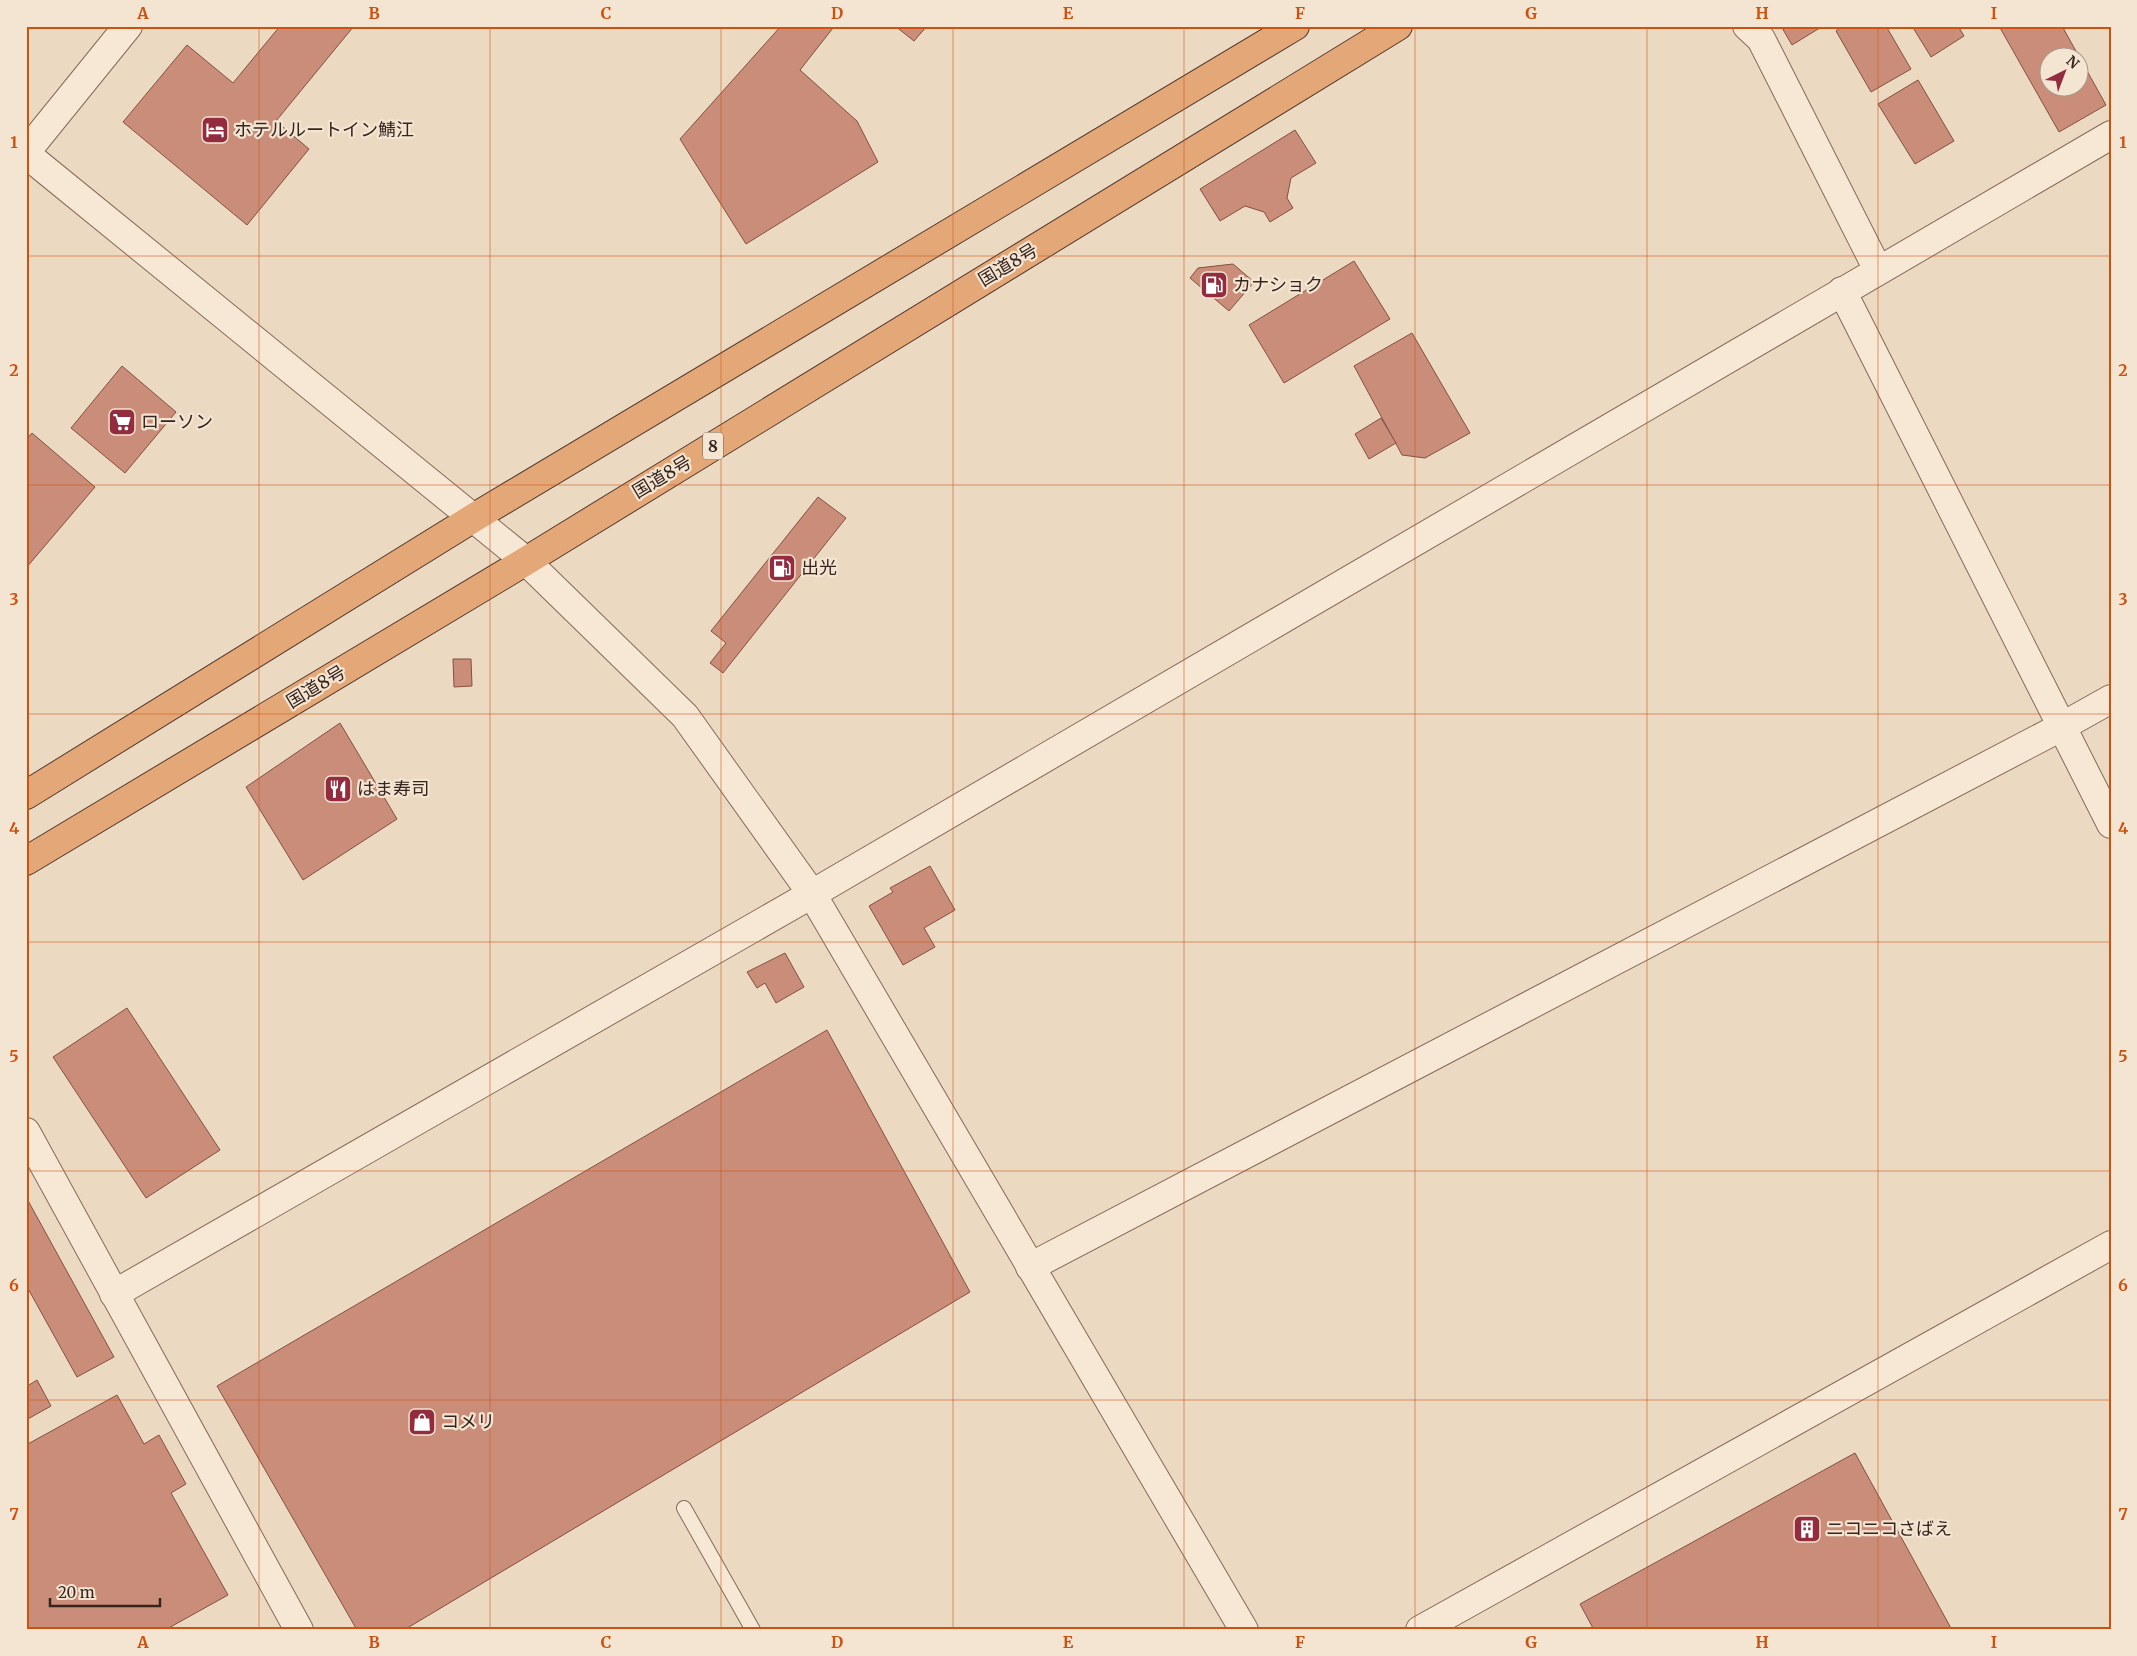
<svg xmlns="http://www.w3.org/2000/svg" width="2137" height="1656" font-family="Merriweather,'Noto Sans JP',serif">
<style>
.building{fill:#c98d79;stroke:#845041;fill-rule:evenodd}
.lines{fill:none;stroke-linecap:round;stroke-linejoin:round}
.service-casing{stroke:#866a5a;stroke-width:16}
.minor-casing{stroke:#866a5a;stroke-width:30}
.tertiary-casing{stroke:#866a5a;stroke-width:30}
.trunk-casing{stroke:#53392e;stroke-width:30}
.service{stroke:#f7e7d5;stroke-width:14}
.minor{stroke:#f7e7d5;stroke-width:28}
.tertiary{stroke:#f7e7d5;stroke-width:28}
.trunk{stroke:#e4a878;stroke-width:28}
.grid{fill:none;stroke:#cd510f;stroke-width:1;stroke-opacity:0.55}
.labels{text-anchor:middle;stroke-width:4.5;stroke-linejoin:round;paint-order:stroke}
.shield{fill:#f4e4d2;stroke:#6f5e54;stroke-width:1}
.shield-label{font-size:16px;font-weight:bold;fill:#36251e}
.poi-label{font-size:18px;fill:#36251e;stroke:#f4e4d2;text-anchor:start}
.street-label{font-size:18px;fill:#36251e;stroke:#f4e4d2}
.neatline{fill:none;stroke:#cd510f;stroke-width:2}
.grid-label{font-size:16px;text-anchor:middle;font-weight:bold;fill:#cd510f}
</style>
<rect width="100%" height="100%" fill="#ecd9c2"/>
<g class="building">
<path d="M 280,26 L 354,26 L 276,121 L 309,149 L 247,225 L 123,122 L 187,45 L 233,83 Z"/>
<path d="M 781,26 L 833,28 L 800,70 L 857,121 L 878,162 L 746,244 L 680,139 Z"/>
<path d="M 895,26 L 927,26 L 914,41 Z"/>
<path d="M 1781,26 L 1823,26 L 1792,45 Z"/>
<path d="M 1843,26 L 1886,26 L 1911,69 L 1871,92 L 1836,31 Z"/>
<path d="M 1912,26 L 1958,26 L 1964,36 L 1931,57 Z"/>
<path d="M 1999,26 L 2062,26 L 2106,105 L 2059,132 ZM 2050,58 L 2080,58 L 2080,88 L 2050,88 Z"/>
<path d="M 1918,80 L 1954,141 L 1915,164 L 1878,104 Z"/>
<path d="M 1295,130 L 1316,163 L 1291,178 L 1287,198 L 1293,208 L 1270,222 L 1264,212 L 1245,206 L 1220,221 L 1200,189 Z"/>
<path d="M 1354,261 L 1390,319 L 1284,383 L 1249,325 Z"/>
<path d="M 1233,264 L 1254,282 L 1229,311 L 1190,278 L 1198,268 Z"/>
<path d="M 1412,333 L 1470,433 L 1425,458 L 1402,455 L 1354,366 Z"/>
<path d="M 122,366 L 176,412 L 125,473 L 71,428 Z"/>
<path d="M 1381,418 L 1396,443 L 1369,459 L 1355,434 Z"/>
<path d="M 32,433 L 95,487 L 26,568 L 26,440 Z"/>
<path d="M 818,497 L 846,518 L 723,673 L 710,663 L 726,643 L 711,631 Z"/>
<path d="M 453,659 L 471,659 L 472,686 L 454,687 Z"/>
<path d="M 340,723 L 397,819 L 303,880 L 246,787 Z"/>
<path d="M 930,866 L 955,910 L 924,928 L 935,947 L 903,965 L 869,906 L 893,892 L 890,888 Z"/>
<path d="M 785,953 L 804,987 L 776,1003 L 765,983 L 757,988 L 747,972 Z"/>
<path d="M 127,1008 L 220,1150 L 146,1198 L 53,1057 Z"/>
<path d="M 827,1030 L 970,1292 L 404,1630 L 357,1630 L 217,1386 Z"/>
<path d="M 26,1197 L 114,1357 L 77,1377 L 26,1285 Z"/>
<path d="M 37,1380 L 51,1406 L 26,1420 L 26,1387 Z"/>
<path d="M 117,1395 L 144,1444 L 159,1435 L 186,1484 L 171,1493 L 228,1595 L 165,1630 L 26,1630 L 26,1445 Z"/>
<path d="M 1855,1453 L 1952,1630 L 1594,1630 L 1580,1604 Z"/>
</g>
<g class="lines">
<g class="service-casing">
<path id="service" d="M 684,1508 L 753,1630"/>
</g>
<g class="minor-casing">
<g id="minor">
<path d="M 1747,26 L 1761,39 L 1878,270"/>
<path d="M 26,152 L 128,26"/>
<path d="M 1842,291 L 2111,824"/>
<path d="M 526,561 L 685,716 L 812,894 L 1244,1630"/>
<path d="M 26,1132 L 299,1630"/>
<path d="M 1030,1267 L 2061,727 L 2111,699"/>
<path d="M 114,1294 L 812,894 L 2111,135"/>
<path d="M 1420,1630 L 2111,1245"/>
</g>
</g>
<g class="tertiary-casing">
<path id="tertiary" d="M 26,154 L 526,561"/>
</g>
<g class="trunk-casing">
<g id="trunk">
<path d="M 26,795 L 475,517 L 1295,26"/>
<path d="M 26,861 L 526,561 L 1398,26"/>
</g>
</g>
<use href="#service" class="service"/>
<use href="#minor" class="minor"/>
<use href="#tertiary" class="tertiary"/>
<use href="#trunk" class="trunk"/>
</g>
<path class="grid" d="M 259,26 L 259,1630M 490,26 L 490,1630M 721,26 L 721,1630M 953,26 L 953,1630M 1184,26 L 1184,1630M 1415,26 L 1415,1630M 1647,26 L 1647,1630M 1878,26 L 1878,1630M 26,256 L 2111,256M 26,485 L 2111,485M 26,714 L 2111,714M 26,942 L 2111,942M 26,1171 L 2111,1171M 26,1400 L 2111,1400"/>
<defs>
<g id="hotel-square" transform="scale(1.4375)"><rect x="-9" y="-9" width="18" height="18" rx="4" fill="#922c3e" stroke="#f4e4d2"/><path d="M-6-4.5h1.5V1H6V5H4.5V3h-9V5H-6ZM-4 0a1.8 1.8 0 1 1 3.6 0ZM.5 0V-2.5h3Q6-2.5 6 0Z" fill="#fff"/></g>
<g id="fuel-square" transform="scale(1.4375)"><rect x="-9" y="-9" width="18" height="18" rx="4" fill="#922c3e" stroke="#f4e4d2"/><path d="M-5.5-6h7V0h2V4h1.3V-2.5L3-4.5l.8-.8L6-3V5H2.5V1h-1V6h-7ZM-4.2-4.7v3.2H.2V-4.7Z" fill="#fff"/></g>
<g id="supermarket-square" transform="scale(1.4375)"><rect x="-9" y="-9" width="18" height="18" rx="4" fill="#922c3e" stroke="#f4e4d2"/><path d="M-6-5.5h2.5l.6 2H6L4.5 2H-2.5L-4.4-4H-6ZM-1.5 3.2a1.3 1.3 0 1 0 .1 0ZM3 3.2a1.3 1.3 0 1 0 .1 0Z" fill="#fff"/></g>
<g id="restaurant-square" transform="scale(1.4375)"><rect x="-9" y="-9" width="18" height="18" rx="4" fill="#922c3e" stroke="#f4e4d2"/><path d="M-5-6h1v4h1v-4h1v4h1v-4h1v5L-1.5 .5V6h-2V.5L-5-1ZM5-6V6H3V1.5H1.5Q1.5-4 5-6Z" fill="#fff"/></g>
<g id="shop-square" transform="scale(1.4375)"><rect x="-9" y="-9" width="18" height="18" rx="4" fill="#922c3e" stroke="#f4e4d2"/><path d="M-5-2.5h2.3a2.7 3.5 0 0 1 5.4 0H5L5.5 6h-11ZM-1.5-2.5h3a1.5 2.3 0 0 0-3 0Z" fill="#fff"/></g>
<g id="building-square" transform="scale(1.4375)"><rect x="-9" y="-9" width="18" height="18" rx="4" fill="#922c3e" stroke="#f4e4d2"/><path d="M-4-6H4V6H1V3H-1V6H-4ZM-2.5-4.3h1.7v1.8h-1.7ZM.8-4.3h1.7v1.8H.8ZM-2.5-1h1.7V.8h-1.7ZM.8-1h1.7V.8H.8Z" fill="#fff"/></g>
</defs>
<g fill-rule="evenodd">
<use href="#hotel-square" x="215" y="130"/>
<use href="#fuel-square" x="1214" y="285"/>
<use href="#supermarket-square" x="122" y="422"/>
<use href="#fuel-square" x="782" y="568"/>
<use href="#restaurant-square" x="338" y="789"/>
<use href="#shop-square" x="422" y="1422"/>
<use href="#building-square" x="1807" y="1529"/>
</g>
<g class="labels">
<rect class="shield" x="703" y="432.5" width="20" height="27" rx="4"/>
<g class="shield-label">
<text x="713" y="452">8</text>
</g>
<g class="poi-label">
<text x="234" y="136">ホテルルートイン鯖江</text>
<text x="1233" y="291">カナショク</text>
<text x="141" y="428">ローソン</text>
<text x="801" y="574">出光</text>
<text x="357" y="795">はま寿司</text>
<text x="441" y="1428">コメリ</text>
<text x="1826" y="1535">ニコニコさばえ</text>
</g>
<g class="street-label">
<text transform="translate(1008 265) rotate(-31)" y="6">国道8号</text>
<text transform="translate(662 477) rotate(-31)" y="6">国道8号</text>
<text transform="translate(316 687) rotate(-31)" y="6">国道8号</text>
</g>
</g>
<rect width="2137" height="1656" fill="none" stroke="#f4e4d2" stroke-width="55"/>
<g transform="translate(2064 72) rotate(42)"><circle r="24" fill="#f4e4d2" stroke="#a8988a"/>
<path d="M0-4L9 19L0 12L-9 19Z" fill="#922c3e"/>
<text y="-8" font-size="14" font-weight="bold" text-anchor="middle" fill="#36251e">N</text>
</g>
<path d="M50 1598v8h110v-8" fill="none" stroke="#36251e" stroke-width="2.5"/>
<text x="58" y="1598" font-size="15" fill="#36251e" stroke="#f4e4d2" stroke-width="4" paint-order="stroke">20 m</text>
<rect x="28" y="28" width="2082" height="1600" class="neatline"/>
<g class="grid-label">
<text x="143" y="19">A</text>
<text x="374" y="19">B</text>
<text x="606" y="19">C</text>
<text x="837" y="19">D</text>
<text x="1068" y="19">E</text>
<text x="1300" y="19">F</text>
<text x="1531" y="19">G</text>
<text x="1762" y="19">H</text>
<text x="1994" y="19">I</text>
<text x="14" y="148">1</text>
<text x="2123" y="148">1</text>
<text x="14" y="376">2</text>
<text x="2123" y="376">2</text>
<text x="14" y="605">3</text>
<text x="2123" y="605">3</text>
<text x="14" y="834">4</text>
<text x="2123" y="834">4</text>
<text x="14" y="1062">5</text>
<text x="2123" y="1062">5</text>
<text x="14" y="1291">6</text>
<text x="2123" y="1291">6</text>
<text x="14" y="1520">7</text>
<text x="2123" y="1520">7</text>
<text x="143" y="1648">A</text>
<text x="374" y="1648">B</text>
<text x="606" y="1648">C</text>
<text x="837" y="1648">D</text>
<text x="1068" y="1648">E</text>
<text x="1300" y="1648">F</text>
<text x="1531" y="1648">G</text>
<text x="1762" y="1648">H</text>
<text x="1994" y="1648">I</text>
</g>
</svg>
